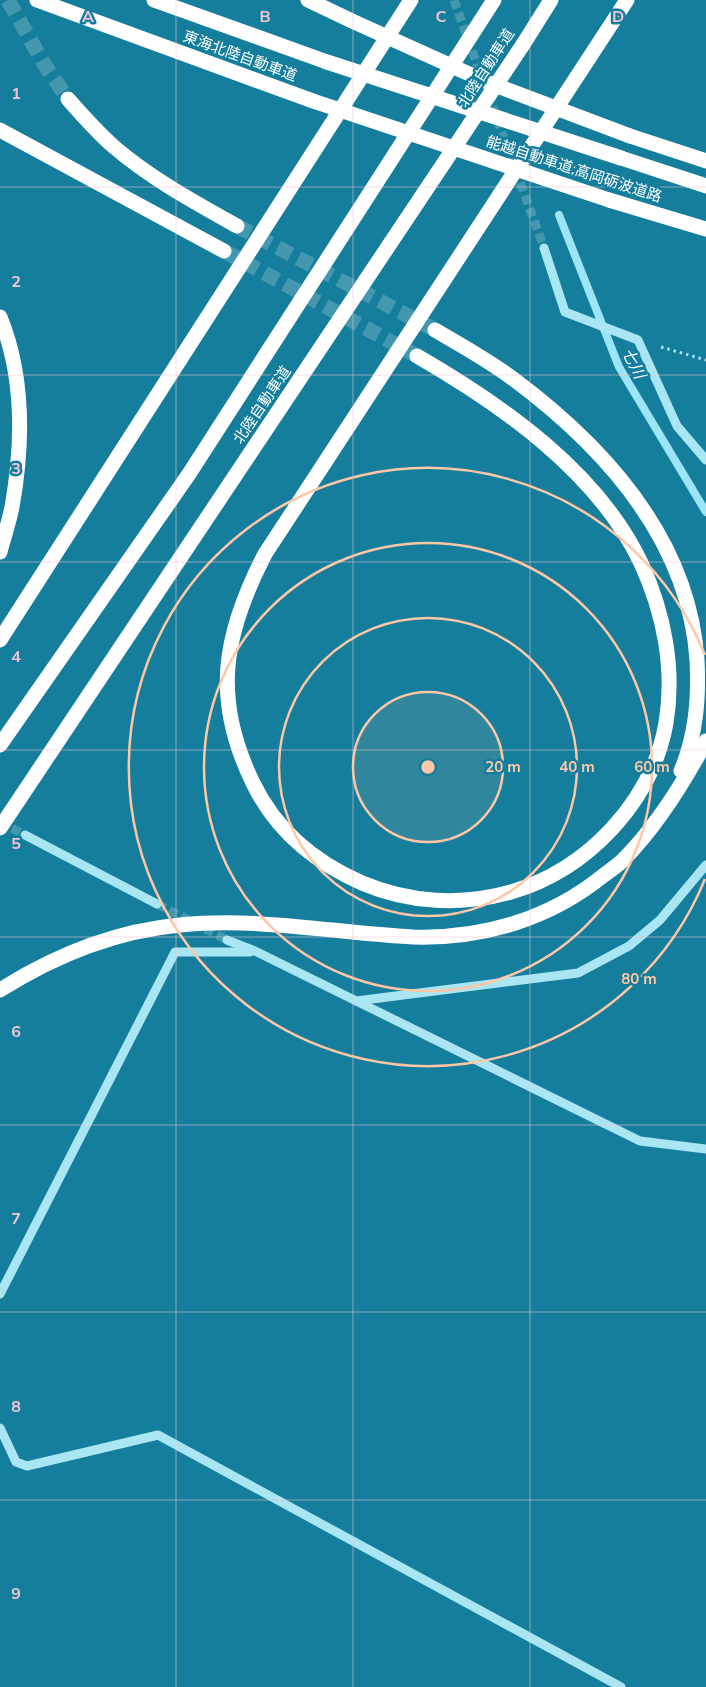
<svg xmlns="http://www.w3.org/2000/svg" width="706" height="1687" font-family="Mulish,'Noto Sans JP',sans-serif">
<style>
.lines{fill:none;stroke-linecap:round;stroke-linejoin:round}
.stream{stroke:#9be5f6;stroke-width:8}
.minor-tunnel{stroke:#4398b0;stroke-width:9;stroke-dasharray:9 4.5;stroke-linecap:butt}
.highway-tunnel{stroke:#4398b0;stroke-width:15;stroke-dasharray:15 8;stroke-linecap:butt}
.path{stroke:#a9e5f3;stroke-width:3;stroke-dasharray:2.5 4;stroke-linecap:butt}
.minor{stroke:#a9e5f3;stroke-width:9}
.highway{stroke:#fff;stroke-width:15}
.highway-bridge{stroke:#fff;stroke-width:15}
.grid{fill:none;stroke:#f0c5d6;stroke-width:1;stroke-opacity:0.55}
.ring{fill:none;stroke:#ffc7a6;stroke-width:2.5}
.labels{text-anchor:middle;stroke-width:5;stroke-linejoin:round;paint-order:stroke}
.street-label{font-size:15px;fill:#fff;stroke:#147e9c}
.water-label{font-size:16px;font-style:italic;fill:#f8fdfe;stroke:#147e9c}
.grid-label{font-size:16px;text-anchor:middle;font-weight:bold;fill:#f0c5d6;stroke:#147e9c;stroke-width:5;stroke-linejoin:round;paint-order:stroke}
.centre{fill:#ffc7a6;stroke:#147e9c;stroke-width:2.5}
.ring-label{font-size:15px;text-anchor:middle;font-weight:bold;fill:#ffc7a6;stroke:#147e9c;stroke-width:5;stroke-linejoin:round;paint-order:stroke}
</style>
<rect width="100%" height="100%" fill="#147e9c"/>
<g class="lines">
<path class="stream" d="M 559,215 L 619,367 L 706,512"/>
<g class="minor-tunnel">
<path d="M 454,0 L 483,81"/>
<path d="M 488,94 L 544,248"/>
<path d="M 0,822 L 25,835"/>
<path d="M 157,904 L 227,940"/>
</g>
<g class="highway-tunnel">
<path d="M 8,0 L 44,64 L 68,99"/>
<path d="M 237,226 L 435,330"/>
<path d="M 224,251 L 417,356"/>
</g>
<path class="path" d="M 661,347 L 706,360"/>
<g class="minor">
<path d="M 544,248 L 565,312 L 638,340 L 677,426 L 706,460"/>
<path d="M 25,835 L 157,904"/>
<path d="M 227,940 L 255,951 L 640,1141 L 706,1149"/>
<path d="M 356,1001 L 578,973 L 629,946 L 660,920 L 706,865"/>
<path d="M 0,1294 L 175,952 L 250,952"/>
<path d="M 0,1428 L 16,1462 L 27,1466 L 158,1435 L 621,1687"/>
</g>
<g class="highway">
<path d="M 37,0 L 313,101"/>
<path d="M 154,0 L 327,62"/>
<path d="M 308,0 L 352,21"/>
<path d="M 68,99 C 82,115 96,131 113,146 C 150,178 194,202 237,226"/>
<path d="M 0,130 L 224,251"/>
<path d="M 630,136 L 706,161"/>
<path d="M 621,158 L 706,186"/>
<path d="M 609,200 L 706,229"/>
<path d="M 0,317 C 24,376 23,445 12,507 C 9,522 4,537 0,552"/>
<path d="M 435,330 C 461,345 488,360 512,378 C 605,447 689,539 697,660 C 699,699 696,735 681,771"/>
<path d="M 417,356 C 502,405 598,472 641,563 C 664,613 675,669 666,723 C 652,802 587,870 511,892 C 462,906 409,903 362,883 C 314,862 276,831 253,783 C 212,699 223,635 265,554 L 627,0"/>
<path d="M 0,640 L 411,0"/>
<path d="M 0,745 L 189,474 L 494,0"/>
<path d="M 0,828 L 524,43 L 551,0"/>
<path d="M 0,990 C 54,956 116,931 180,925 C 258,917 335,933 413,937 C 483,939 550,919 604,875 C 612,869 620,864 626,857 C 659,823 684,782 706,741"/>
</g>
<g class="highway-bridge">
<path d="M 352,21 L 487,82 L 630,136"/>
<path d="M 327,62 L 621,158"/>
<path d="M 313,101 L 609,200"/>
</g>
</g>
<path class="grid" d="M 176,0 L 176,1687M 353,0 L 353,1687M 530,0 L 530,1687M 0,187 L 706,187M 0,375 L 706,375M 0,562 L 706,562M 0,750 L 706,750M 0,937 L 706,937M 0,1125 L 706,1125M 0,1312 L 706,1312M 0,1500 L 706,1500"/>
<circle cx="428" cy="767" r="75" fill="#ffc7a6" fill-opacity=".12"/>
<g class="ring">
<circle cx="428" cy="767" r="75"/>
<circle cx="428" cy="767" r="149"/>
<circle cx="428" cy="767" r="224"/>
<path d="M705 879A299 299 0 1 1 705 655"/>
</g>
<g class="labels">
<g class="street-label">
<text transform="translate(240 56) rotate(20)" y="5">東海北陸自動車道</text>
<text transform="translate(486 68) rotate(-57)" y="5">北陸自動車道</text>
<text transform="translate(574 169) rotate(18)" y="5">能越自動車道;高岡砺波道路</text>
<text transform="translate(262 405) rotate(-56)" y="5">北陸自動車道</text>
</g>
<g class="water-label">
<text transform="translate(634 363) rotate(63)" y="6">七川</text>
</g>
</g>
<g class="grid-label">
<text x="88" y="22">A</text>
<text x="265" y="22">B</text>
<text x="441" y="22">C</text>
<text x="618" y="22">D</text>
<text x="16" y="99">1</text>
<text x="16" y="287">2</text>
<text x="16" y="474">3</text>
<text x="16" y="662">4</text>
<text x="16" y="849">5</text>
<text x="16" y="1037">6</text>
<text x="16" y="1224">7</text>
<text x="16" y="1412">8</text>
<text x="16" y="1599">9</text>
</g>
<circle cx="428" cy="767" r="8" class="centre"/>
<g class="ring-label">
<text x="503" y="772">20 m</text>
<text x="577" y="772">40 m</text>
<text x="652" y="772">60 m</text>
<text x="639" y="984">80 m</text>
</g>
</svg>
